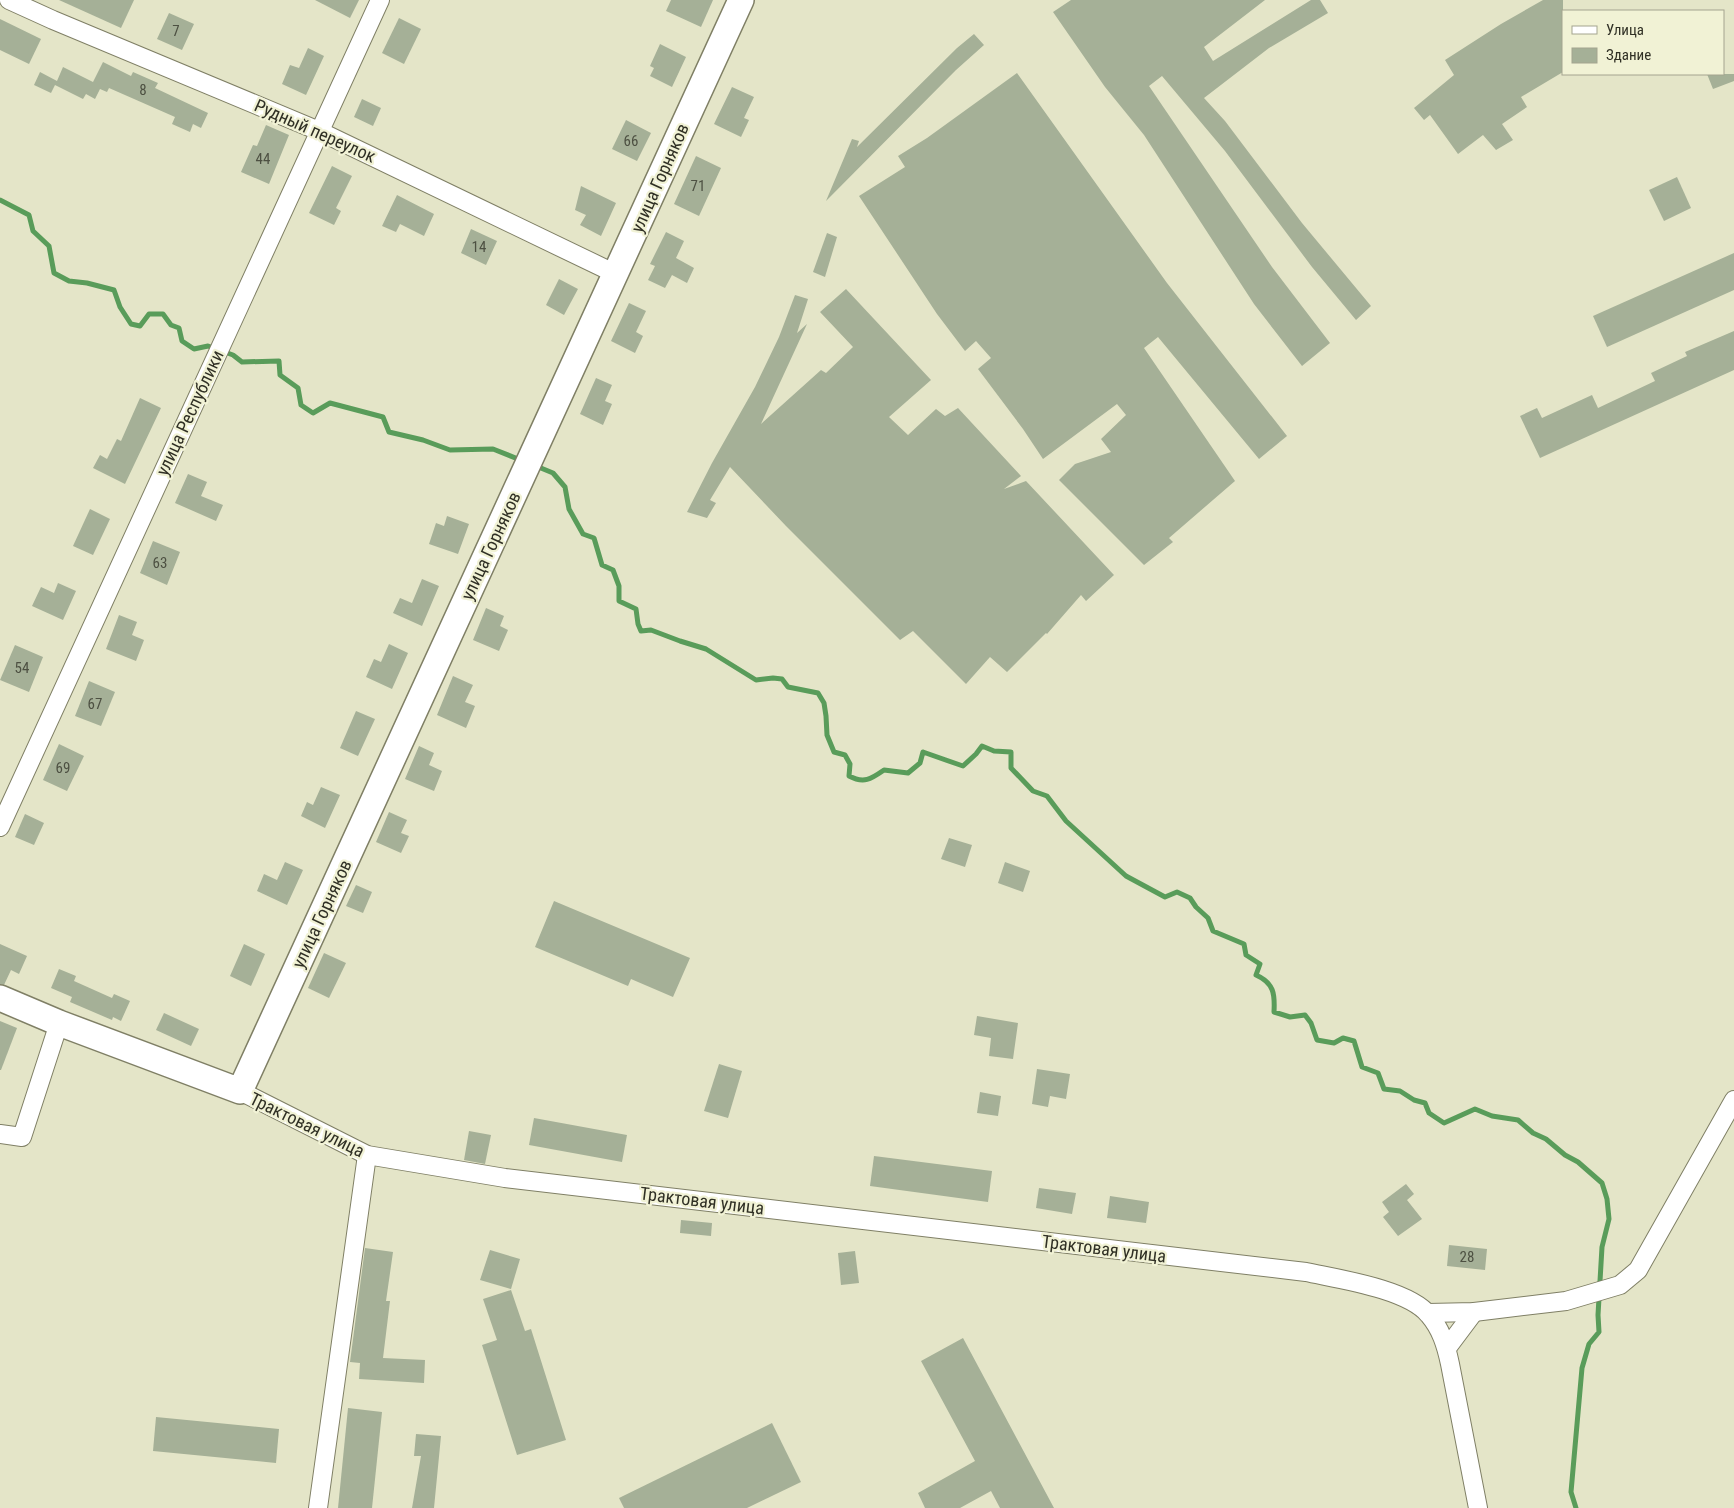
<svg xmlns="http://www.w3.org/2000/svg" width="1734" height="1508" font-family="'Roboto Condensed',sans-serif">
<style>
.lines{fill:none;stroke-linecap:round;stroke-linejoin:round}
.stream{stroke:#599c5a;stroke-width:5}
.building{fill:#a5b097}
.street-casing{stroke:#7f7f65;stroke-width:20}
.secondary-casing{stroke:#7f7f65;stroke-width:28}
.street{stroke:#fff;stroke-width:18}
.secondary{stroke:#fff;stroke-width:25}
.labels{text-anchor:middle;stroke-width:4.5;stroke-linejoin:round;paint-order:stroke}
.number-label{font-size:15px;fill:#4d5042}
.street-label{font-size:18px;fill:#303025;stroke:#f1f2d5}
</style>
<rect width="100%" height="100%" fill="#e4e5c8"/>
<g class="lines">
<g class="stream">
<path d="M 0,200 L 29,215 L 33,231 L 49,246 L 54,273 L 69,281 L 87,283 L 114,290 L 120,307 L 131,324 L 140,326 L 149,314 L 163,314 L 171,325 L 179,328 L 182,341 L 194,349 L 208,346 L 233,355 L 242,362 L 279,361 L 280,375 L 298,388 L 301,405 L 313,413 L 330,403 L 383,417 L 389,432 L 423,440 L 450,450 L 493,449 L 523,461"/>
<path d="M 536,466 L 553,473 L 565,487 L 569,509 L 583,534 L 594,538 L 602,565 L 613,570 L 619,586 L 619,601 L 636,609 L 638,624 L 641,631 L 651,630 L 680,641 L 706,649 L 756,680 L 773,678 L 782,679 L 788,687 L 818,693 L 824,703 L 826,716 L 827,735 L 834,752 L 845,755 L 850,764 L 849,776 C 864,784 871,779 884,770 L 908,773 L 920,763 L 923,752 L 963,766 L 976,754 L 982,746 L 994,751 L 1011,752 L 1011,768 L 1033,791 L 1047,796 L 1066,821 L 1126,876 L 1165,897 L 1177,892 L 1190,898 L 1196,907 L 1208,918 L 1213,931 L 1244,944 L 1246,955 L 1260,964 L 1256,975 C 1274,983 1275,994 1274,1012 L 1290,1017 L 1305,1015 L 1311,1023 L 1317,1040 L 1334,1043 L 1343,1038 L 1354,1041 L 1362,1067 L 1378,1073 L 1384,1089 L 1400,1091 L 1414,1100 L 1425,1103 L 1429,1113 L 1444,1123 L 1475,1109 L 1492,1116 L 1518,1120 L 1533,1133 L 1546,1139 L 1565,1155 L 1578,1162 L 1602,1183 L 1607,1199 L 1609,1219 L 1602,1247 L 1598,1315 L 1599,1332 L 1589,1344 L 1582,1368 L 1571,1492 L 1576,1508"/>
</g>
</g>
<g class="building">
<path d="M 59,0 L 134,0 L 121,28 Z"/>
<path d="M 315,0 L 359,0 L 350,18 Z"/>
<path d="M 671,0 L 713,0 L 701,27 L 666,11 Z"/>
<path d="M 1071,0 L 1265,0 L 1204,47 L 1213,61 L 1311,0 L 1320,0 L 1328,13 L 1269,48 L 1204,98 L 1225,121 L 1302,223 L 1371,306 L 1356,320 L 1312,267 L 1225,151 L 1162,76 L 1149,86 L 1272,267 L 1330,343 L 1302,366 L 1254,304 L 1144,135 L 1105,87 L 1053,12 Z"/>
<path d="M 1543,0 L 1563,0 L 1563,72 L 1521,97 L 1527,107 L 1502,124 L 1513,140 L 1496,150 L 1483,135 L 1458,154 L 1430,115 L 1424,120 L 1414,108 L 1454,75 L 1445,60 L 1501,24 Z"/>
<path d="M 169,13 L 194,24 L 182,50 L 157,39 Z"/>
<path d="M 399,18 L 421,29 L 404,64 L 382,53 Z"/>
<path d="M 0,19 L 41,39 L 29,64 L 0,50 Z"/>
<path d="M 974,34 L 984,45 L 956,70 L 826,201 L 852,139 L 859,141 L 857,147 L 957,48 Z"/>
<path d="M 660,44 L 686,57 L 672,87 L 650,76 L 654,68 L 650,66 Z"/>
<path d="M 308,48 L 324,56 L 306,95 L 282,84 L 290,65 L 299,68 Z"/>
<path d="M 103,62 L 131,76 L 133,72 L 158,83 L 155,88 L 208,113 L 201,128 L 193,124 L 190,132 L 172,124 L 175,117 L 109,88 L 107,92 L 100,89 L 95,99 L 86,94 L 83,99 L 55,85 L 51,93 L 34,85 L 40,72 L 57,81 L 63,67 L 93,82 Z"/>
<path d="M 1017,73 L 1167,283 L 1287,436 L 1259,459 L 1158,337 L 1144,348 L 1235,481 L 1169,538 L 1173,542 L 1144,565 L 1059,480 L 1075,464 L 1111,452 L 1101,439 L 1126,415 L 1117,404 L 1043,459 L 1023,429 L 978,369 L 991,358 L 976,341 L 965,351 L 937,314 L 859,196 L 905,167 L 898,156 L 927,138 Z"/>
<path d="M 1707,74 L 1734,74 L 1734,81 L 1713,89 Z"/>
<path d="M 732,87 L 754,97 L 744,118 L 749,120 L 741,137 L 714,124 Z"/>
<path d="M 362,99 L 381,108 L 373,126 L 354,117 Z"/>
<path d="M 626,120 L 651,133 L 637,161 L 612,149 Z"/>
<path d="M 266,125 L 289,135 L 269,184 L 241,172 L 253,145 L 257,146 Z"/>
<path d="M 696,156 L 721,168 L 699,216 L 674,204 Z"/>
<path d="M 332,166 L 352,176 L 336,208 L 341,211 L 334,225 L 309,213 Z"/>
<path d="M 1677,177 L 1691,208 L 1664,221 L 1649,190 Z"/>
<path d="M 581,186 L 616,203 L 601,236 L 580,225 L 586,215 L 575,210 Z"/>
<path d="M 397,195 L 434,214 L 424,236 L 400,224 L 396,232 L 382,226 Z"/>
<path d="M 471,229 L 497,241 L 486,265 L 461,253 Z"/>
<path d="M 666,232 L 684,241 L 676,258 L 694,268 L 687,283 L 672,275 L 665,288 L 648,280 L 655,266 L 650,264 Z"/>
<path d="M 827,233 L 837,237 L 825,277 L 813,272 Z"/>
<path d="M 1734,253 L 1734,290 L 1607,347 L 1593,316 Z"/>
<path d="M 559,279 L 578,289 L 564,315 L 546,305 Z"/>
<path d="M 846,289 L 931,380 L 889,417 L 908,435 L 936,409 L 945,416 L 958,408 L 1021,476 L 1004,489 L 1026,481 L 1114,575 L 1086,601 L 1081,595 L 1047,634 L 1046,633 L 1007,672 L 990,657 L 966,684 L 913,631 L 900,640 L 786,526 L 730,467 L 710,500 L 716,503 L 707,518 L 687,512 L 712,463 L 755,387 L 779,337 L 795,295 L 808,299 L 797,333 L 807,324 L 761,424 L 821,370 L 826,373 L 853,347 L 820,312 Z"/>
<path d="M 629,303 L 646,311 L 636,332 L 643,336 L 635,353 L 611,341 Z"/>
<path d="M 1734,331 L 1734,370 L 1540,458 L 1520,416 L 1537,408 L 1542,418 L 1592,395 L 1598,408 L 1655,381 L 1651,373 L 1687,356 L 1685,352 Z"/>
<path d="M 596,378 L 612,385 L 605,401 L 612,404 L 603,425 L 580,414 Z"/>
<path d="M 140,398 L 161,408 L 125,484 L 93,468 L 100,455 L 107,459 L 117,439 L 121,441 Z"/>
<path d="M 188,474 L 207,482 L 201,496 L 223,505 L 216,521 L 175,503 Z"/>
<path d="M 90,509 L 110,519 L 93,555 L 73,546 Z"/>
<path d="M 447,516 L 469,524 L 458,554 L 429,544 L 436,523 L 444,526 Z"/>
<path d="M 153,541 L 180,552 L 167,585 L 140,573 Z"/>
<path d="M 422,579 L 439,586 L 422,626 L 393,613 L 400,598 L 412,603 Z"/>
<path d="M 58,583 L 76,591 L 63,620 L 32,606 L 41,587 L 54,593 Z"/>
<path d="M 486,608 L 504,616 L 500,626 L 508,630 L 499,651 L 473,640 Z"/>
<path d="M 119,615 L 137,622 L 132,635 L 144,640 L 136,661 L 106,649 Z"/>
<path d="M 389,644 L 408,653 L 392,689 L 366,677 L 374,659 L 381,662 Z"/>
<path d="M 15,645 L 43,657 L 29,692 L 0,680 Z"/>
<path d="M 453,676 L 473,685 L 465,702 L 475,706 L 466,728 L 437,715 Z"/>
<path d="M 89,681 L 115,692 L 101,726 L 75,716 Z"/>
<path d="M 356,711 L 375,719 L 358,756 L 340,748 Z"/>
<path d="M 59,744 L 84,756 L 67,791 L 43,780 Z"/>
<path d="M 419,746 L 434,753 L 429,765 L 442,771 L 434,791 L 405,779 Z"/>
<path d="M 321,787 L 340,795 L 325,828 L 301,816 L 307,802 L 313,805 Z"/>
<path d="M 389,812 L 407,820 L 401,833 L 409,836 L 401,853 L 376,842 Z"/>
<path d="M 25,814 L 44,823 L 34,845 L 15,837 Z"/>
<path d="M 949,838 L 972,845 L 965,867 L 941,859 Z"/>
<path d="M 285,862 L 303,870 L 287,905 L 257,891 L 264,874 L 277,880 Z"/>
<path d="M 1005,862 L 1030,871 L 1023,892 L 998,883 Z"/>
<path d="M 356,885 L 372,892 L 363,913 L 346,906 Z"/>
<path d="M 554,901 L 690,958 L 673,997 L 631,979 L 628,986 L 535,947 Z"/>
<path d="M 0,944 L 27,956 L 19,974 L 11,970 L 4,985 L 0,984 Z"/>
<path d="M 244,944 L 265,954 L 251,986 L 230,976 Z"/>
<path d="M 324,953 L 346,963 L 329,998 L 308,988 Z"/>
<path d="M 59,969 L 76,976 L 74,981 L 112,998 L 114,994 L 130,1001 L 121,1021 L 113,1017 L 112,1020 L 70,1002 L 72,997 L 51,988 Z"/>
<path d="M 164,1013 L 199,1029 L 191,1046 L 156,1030 Z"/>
<path d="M 977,1016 L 1018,1023 L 1013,1059 L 989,1056 L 991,1038 L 974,1035 Z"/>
<path d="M 0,1021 L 17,1028 L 1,1070 L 0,1070 Z"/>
<path d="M 719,1064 L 742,1071 L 728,1118 L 704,1111 Z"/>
<path d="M 1037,1069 L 1070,1074 L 1066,1099 L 1050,1096 L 1048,1107 L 1032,1104 Z"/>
<path d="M 980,1092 L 1001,1096 L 998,1116 L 977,1113 Z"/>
<path d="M 534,1118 L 627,1135 L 622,1162 L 529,1145 Z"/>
<path d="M 469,1131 L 491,1135 L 485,1164 L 464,1160 Z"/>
<path d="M 874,1156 L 992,1171 L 988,1202 L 870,1186 Z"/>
<path d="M 1406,1184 L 1414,1194 L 1407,1200 L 1422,1219 L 1398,1236 L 1383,1217 L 1389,1212 L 1382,1202 Z"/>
<path d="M 1039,1188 L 1076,1193 L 1072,1214 L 1036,1208 Z"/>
<path d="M 1110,1196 L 1149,1202 L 1146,1223 L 1107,1218 Z"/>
<path d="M 681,1220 L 712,1223 L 711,1236 L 680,1233 Z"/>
<path d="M 1449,1245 L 1487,1249 L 1485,1270 L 1447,1266 Z"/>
<path d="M 365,1248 L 393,1252 L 386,1301 L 390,1301 L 383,1358 L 425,1360 L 424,1383 L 359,1379 L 360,1363 L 350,1362 Z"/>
<path d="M 490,1250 L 520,1259 L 511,1289 L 480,1280 Z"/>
<path d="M 855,1251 L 859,1283 L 841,1285 L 838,1253 Z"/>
<path d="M 511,1290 L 525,1331 L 531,1329 L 566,1440 L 517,1455 L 482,1345 L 497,1340 L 483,1299 Z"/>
<path d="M 963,1338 L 1054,1508 L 1000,1508 L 991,1491 L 960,1508 L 925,1508 L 918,1493 L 975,1461 L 921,1361 Z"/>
<path d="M 348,1408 L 382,1412 L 372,1508 L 338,1508 Z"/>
<path d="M 156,1417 L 279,1429 L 276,1463 L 153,1451 Z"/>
<path d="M 772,1423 L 801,1482 L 747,1508 L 624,1508 L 619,1498 Z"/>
<path d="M 416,1434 L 441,1436 L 434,1508 L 412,1508 L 421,1456 L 414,1456 Z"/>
</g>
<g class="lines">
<g class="street-casing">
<g id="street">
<path d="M 9,0 L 53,20 L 319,131 L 616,274"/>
<path d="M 0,827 L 380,0"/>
<path d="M 240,1091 L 367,1155 L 505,1178 L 1306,1272 C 1338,1279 1408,1289 1429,1315 C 1441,1329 1446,1345 1450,1364 L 1478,1508"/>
<path d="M 0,1134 L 22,1137 L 59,1023"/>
<path d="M 1428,1313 L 1474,1312 L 1566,1301 L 1620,1285 L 1638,1270 L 1734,1100"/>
<path d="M 1447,1348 L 1474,1312"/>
<path d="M 318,1508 L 367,1155"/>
</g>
</g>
<g class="secondary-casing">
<path id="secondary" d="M 0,998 L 59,1023 L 240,1091 L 741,0"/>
</g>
<use href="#street" class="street"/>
<use href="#secondary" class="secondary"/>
</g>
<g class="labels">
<g class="number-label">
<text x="176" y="36">7</text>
<text x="143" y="95">8</text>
<text x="631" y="146">66</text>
<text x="263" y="164">44</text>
<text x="698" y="191">71</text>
<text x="479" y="252">14</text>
<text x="160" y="568">63</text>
<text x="22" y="673">54</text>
<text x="95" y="709">67</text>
<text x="63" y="773">69</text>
<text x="1467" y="1262">28</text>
</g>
<g class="street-label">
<text transform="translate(315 131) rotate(24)" y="6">Рудный переулок</text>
<text transform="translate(660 178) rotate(-66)" y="6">улица Горняков</text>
<text transform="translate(190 413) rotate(-65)" y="6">улица Республики</text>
<text transform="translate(491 546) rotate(-65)" y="6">улица Горняков</text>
<text transform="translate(322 914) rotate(-65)" y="6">улица Горняков</text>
<text transform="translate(307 1125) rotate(26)" y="6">Трактовая улица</text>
<text transform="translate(702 1201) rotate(7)" y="6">Трактовая улица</text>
<text transform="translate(1104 1249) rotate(7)" y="6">Трактовая улица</text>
</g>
</g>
<rect x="1562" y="10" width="162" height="65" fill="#f1f2d5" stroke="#a4a48f"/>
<rect x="1572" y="26" width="25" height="8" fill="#ffffff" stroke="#a4a48f"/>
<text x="1606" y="35" font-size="15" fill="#303025">Улица</text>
<rect x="1572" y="48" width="25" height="15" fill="#a5b097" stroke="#a4a48f"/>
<text x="1606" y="60" font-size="15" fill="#303025">Здание</text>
</svg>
